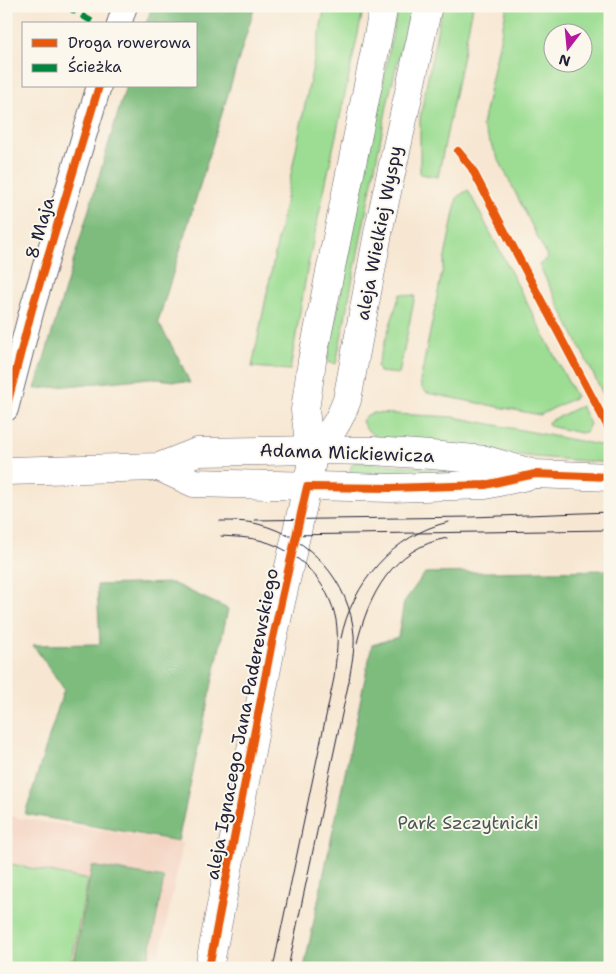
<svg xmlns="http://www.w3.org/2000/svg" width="616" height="974" font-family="'Shantell Sans',sans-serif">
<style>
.built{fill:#f4d3c1}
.green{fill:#9cdd93;stroke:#5f8067;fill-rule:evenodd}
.forest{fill:#7dbc7d;stroke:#506f5c}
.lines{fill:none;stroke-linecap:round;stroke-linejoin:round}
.minor-casing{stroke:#6d6770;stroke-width:26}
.tertiary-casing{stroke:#6d6770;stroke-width:29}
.secondary-casing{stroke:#6d6770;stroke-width:29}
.minor{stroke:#fff;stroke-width:24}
.tertiary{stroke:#fff;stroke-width:28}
.secondary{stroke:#fff;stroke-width:28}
.tram{stroke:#22223b;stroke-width:1}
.quiet{stroke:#00873e;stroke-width:6;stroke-dasharray:12 6;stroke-linecap:butt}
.cycleway-casing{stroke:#fbf7ec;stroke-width:11}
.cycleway{stroke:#e8590c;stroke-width:8}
.labels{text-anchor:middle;stroke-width:4;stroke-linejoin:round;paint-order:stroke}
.street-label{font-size:18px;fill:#22223b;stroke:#fbf7ec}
.park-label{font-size:18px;fill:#475a55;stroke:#fbf7ec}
</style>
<rect width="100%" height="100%" fill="#fbf7ec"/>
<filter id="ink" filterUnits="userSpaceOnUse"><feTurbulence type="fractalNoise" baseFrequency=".02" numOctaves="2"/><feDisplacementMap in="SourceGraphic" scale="10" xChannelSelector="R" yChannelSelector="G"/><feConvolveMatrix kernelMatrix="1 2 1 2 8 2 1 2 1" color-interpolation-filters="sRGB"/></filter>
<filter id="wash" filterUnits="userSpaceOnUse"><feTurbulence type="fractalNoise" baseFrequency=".0096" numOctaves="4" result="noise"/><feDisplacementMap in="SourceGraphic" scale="20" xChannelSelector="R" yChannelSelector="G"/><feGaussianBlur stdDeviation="1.12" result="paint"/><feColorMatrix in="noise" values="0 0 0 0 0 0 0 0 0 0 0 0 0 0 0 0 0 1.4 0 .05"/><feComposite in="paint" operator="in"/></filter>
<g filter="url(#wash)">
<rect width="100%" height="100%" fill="#f7e7d2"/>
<path class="built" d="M 6,814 L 18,818 L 183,843 L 157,968 L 6,968 Z"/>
<g class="green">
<path d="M 325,6 L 364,6 L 308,265 L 290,370 L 252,367 Z"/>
<path d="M 398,6 L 414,6 L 402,44 L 389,96 L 336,364 L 327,362 Z"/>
<path d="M 442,6 L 473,6 L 438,177 L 420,174 L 420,118 Z"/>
<path d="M 507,6 L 610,6 L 610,408 L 539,265 L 548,258 L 482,126 ZM 554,32 L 584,32 L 584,62 L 554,62 Z"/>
<path d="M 468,190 L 576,397 L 540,415 L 427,393 L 422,388 L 420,382 L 457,197 Z"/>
<path d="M 400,294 L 415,296 L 399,374 L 379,372 L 377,366 Z"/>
<path d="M 581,406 L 590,424 L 586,432 L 580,433 L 549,426 L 548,422 Z"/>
<path d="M 374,413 L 454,417 L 610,447 L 610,463 L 535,457 L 377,438 L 366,429 L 362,421 L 367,415 Z"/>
<path d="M 355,462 L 486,472 L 352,476 L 349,474 L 352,464 Z"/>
<path d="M 6,863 L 88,880 L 70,968 L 6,968 Z"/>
</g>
<g class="forest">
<path d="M 152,6 L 255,6 L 158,322 L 178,357 L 190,383 L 150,378 L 35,389 L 126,86 L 196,86 L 196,24 L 146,24 Z"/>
<path d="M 610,570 L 610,968 L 304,968 L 372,645 L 398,637 L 404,602 L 425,573 Z"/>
<path d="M 172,583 L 228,609 L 178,841 L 25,814 L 64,689 L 33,645 L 100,644 L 97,585 Z"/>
<path d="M 92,866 L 164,878 L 147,968 L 73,968 Z"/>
</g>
</g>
<g filter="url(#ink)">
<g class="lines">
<g class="minor-casing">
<g id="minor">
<path d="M 119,24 L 125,6"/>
<path d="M 6,409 L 32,309 L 99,86"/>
</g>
</g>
<g class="tertiary-casing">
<path id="tertiary" d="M 209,968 L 272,642 L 307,487"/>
</g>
<g class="secondary-casing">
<g id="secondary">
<path d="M 314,450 C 331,434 339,422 347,400 L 379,228 L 428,6"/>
<path d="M 159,467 L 194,483 L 391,488 L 485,485 L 531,475"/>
<path d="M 6,471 L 159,467 L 197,452 L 314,450 L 373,451 L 431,455 L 486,460 L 535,474 L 610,477"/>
<path d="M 307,487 L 314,450 L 308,434 L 305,410 L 312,361 L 384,6"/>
</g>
</g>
<use href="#minor" class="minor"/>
<use href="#tertiary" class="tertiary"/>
<use href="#secondary" class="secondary"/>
<g class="tram">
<path d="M 255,520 L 472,517 L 610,512"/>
<path d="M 220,521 C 233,521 246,521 258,524 C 310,537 350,582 354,635 C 355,650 351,666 349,681 L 288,968"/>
<path d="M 288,535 L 610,530"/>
<path d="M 221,536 C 235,537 249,537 263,541 C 299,551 329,583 336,620 C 339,638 336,659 334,678 L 273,968"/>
<path d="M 341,638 C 352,584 393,534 449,522"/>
<path d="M 357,643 C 369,594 393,548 447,538"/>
</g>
<path class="quiet" d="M 66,6 L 96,24"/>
<g class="cycleway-casing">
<g id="cycleway">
<path d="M 458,151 L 471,167 L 610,431"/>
<path d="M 6,409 L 32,309 L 99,86"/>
<path d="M 209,968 L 272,642 L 307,487 L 391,488 L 485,485 L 535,474 L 610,477"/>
</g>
</g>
<use href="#cycleway" class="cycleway"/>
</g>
</g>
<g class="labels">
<g class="street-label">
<text transform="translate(40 228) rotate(-74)" y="6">8 Maja</text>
<text transform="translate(379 233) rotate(-79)" y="6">aleja Wielkiej Wyspy</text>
<text transform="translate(347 453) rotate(2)" y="6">Adama Mickiewicza</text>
<text transform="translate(242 724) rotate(-79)" y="6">aleja Ignacego Jana Paderewskiego</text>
</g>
<g class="park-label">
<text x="468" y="829">Park Szczytnicki</text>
</g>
</g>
<rect width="616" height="974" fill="none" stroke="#fbf7ec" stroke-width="25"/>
<rect x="22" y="22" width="175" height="65" fill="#fbf7ec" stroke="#a4a2a5"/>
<rect x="32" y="39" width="25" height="8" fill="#e8590c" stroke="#a4a2a5"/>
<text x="68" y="48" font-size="15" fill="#22223b">Droga rowerowa</text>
<rect x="32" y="64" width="25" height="8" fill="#00873e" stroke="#a4a2a5"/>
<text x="68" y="72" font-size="15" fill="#22223b">Ścieżka</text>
<g transform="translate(568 48) rotate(196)"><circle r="24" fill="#fbf7ec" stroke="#a4a2a5"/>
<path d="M0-4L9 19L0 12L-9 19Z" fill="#b5179e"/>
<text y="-8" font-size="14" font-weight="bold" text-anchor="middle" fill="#22223b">N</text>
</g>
</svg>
